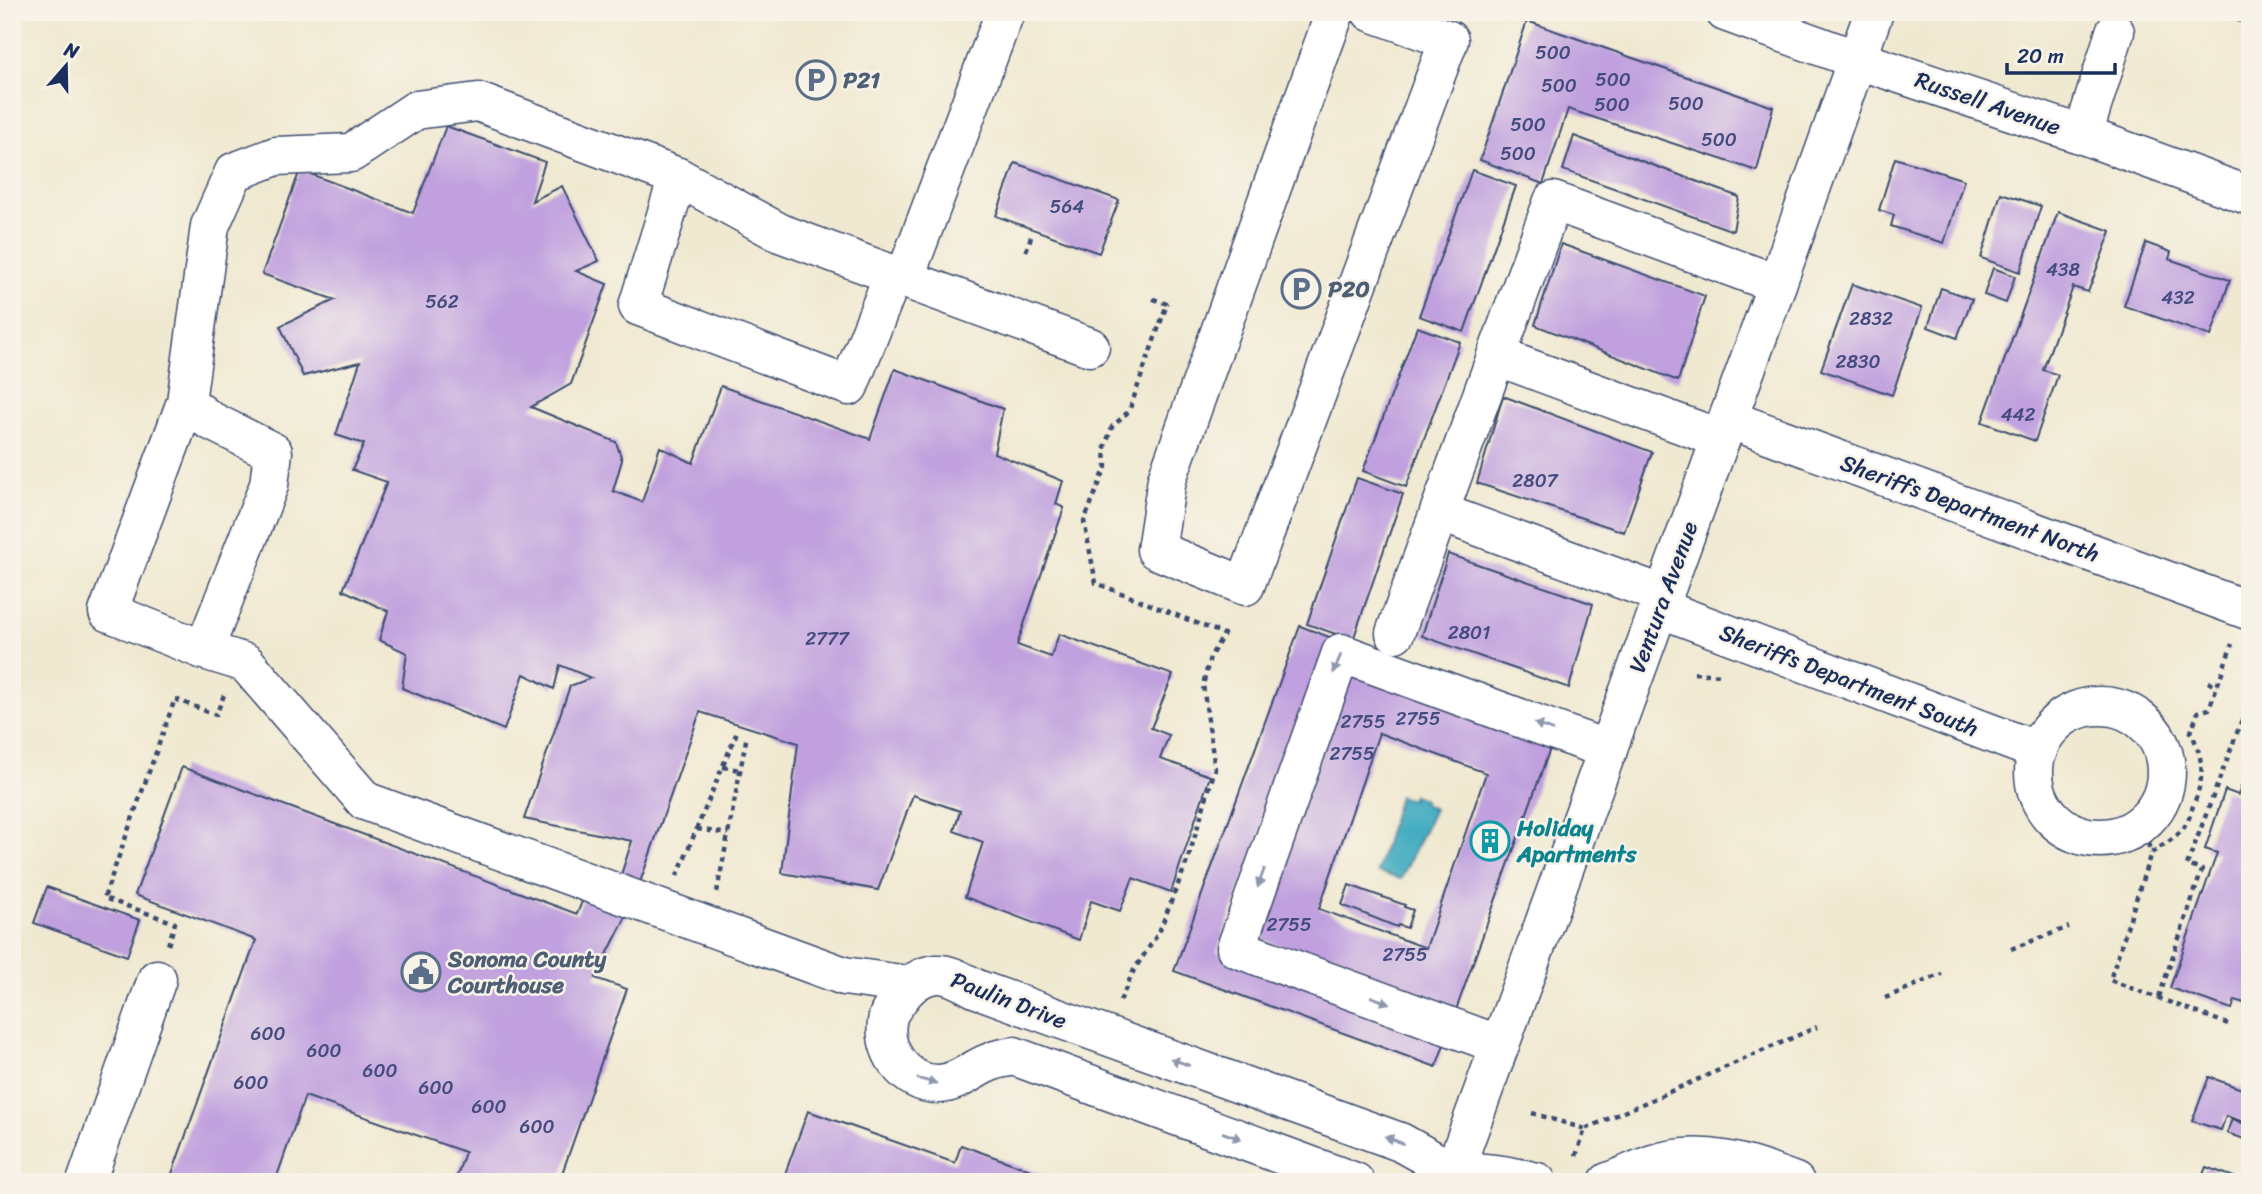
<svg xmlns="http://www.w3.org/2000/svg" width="2262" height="1194" font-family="Sriracha,sans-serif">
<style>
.water{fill:#42acc1;stroke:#2e6e90;stroke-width:2}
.building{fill:#c0a0de;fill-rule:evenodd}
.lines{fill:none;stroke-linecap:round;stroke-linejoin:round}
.minor-casing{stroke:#3b4b6f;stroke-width:41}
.path{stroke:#3b4b6f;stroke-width:4.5;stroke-dasharray:5 5;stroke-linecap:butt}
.minor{stroke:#fff;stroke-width:38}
.oneway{fill:#8d97ae}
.labels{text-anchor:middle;stroke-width:5;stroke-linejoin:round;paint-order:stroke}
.number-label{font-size:19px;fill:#444b7e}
.service-label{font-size:23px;font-weight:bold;fill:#4e5e75;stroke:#f7f3e8;text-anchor:start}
.street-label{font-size:23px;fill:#1b2f5e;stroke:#f7f3e8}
.culture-label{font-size:23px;font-weight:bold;fill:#0d838f;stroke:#f7f3e8;text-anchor:start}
</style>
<rect width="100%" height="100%" fill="#f7f3e8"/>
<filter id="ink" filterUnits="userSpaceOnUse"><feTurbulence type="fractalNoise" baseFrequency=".0143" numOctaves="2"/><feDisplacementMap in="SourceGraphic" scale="14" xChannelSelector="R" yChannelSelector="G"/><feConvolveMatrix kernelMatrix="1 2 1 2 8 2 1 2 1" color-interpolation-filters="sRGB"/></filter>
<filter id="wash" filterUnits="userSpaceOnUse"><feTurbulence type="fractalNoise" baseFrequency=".00686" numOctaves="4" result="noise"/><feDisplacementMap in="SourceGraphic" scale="28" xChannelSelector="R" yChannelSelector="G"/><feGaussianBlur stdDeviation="1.57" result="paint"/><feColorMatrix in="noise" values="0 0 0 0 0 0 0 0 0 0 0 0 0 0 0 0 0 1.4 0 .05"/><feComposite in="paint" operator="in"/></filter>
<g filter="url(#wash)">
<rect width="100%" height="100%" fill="#f0e9d1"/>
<path class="water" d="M 1413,795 L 1424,800 L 1423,804 L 1434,809 L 1401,879 L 1377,872 L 1399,796 L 1411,800 Z"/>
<g id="blocks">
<g class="building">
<path d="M 1527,21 L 1773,107 L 1757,171 L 1568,109 L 1543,184 L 1480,160 Z"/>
<path d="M 446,126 L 545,162 L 532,201 L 562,186 L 599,261 L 576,271 L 607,284 L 571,384 L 531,407 L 616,442 L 622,460 L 613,491 L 642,502 L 660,447 L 693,463 L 721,386 L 870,439 L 895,369 L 1003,409 L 994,453 L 1063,481 L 1056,504 L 1064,508 L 1017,645 L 1051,657 L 1059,634 L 1173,675 L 1151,728 L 1169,735 L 1160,759 L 1210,776 L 1171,892 L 1133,878 L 1120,911 L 1091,901 L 1079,940 L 965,897 L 983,842 L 954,831 L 960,811 L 913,795 L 878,890 L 782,873 L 798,743 L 700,712 L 632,905 L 595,978 L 627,989 L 559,1182 L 455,1182 L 465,1152 L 305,1096 L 275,1182 L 169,1182 L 256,940 L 135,895 L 182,767 L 577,914 L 583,899 L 613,899 L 632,841 L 524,819 L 570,686 L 591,678 L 560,665 L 554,689 L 524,674 L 504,730 L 402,688 L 407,653 L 379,640 L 388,611 L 343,590 L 387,482 L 352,470 L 364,444 L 336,435 L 360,362 L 303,376 L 280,326 L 335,300 L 262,274 L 300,170 L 413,213 Z"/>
<path d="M 1574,136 L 1739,197 L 1733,231 L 1563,170 Z"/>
<path d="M 1895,158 L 1964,180 L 1944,243 L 1891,226 L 1894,215 L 1879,210 Z"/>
<path d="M 1015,163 L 1119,200 L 1099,253 L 996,216 Z"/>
<path d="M 1472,170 L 1516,186 L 1464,332 L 1419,316 Z"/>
<path d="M 2001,193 L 2041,206 L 2020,272 L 1981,258 Z"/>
<path d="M 2058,212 L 2111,231 L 2088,292 L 2073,287 L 2043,370 L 2058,375 L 2035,441 L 1982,422 Z"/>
<path d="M 2146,243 L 2171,252 L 2169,259 L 2230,280 L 2211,336 L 2124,306 Z"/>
<path d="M 1561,244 L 1705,296 L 1678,381 L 1535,325 Z"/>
<path d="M 1993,268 L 2015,276 L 2006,303 L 1984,295 Z"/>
<path d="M 1852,284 L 1922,308 L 1892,395 L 1821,370 Z"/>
<path d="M 1941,288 L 1972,299 L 1957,338 L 1928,327 Z"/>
<path d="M 1417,327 L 1460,342 L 1406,487 L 1363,471 Z"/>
<path d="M 1503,396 L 1652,452 L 1624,532 L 1477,483 Z"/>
<path d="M 1357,478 L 1403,494 L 1353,640 L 1307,624 Z"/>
<path d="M 1448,554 L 1593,604 L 1569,688 L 1422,636 Z"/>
<path d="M 1300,626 L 1332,638 L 1217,952 L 1447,1036 L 1436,1067 L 1174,971 Z"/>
<path d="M 1351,668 L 1552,743 L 1456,1010 L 1254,937 ZM 1379,733 L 1486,773 L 1426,948 L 1319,909 Z"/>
<path d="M 2250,762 L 2250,1005 L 2235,1000 L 2232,1009 L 2170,988 L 2217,853 L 2205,849 L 2225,790 L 2238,795 Z"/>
<path d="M 1349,885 L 1405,905 L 1404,907 L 1413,910 L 1407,928 L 1398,925 L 1397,927 L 1342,905 Z"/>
<path d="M 47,887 L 140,920 L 127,956 L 34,923 Z"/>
<path d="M 2209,1077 L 2250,1092 L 2250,1124 L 2226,1116 L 2221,1130 L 2192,1121 Z"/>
<path d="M 808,1111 L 955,1163 L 961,1145 L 1064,1182 L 782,1182 Z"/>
<path d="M 2232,1119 L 2250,1126 L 2250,1141 L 2227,1133 Z"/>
<path d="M 2206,1167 L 2245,1181 L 2245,1182 L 2200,1182 Z"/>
</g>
</g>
</g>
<g filter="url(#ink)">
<use href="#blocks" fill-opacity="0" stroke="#3b4b6f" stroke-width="2"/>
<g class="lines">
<g class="minor-casing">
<g id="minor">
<path d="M 1335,12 L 1167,479 L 1156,550 L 1245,586 L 1449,40 L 1371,12"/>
<path d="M 1725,12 L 1858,60 L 2083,135 L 2250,196"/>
<path d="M 2083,135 L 2115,32"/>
<path d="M 678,177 L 638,306 L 849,386 L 894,273"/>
<path d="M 905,277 L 1005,12"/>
<path d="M 1496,356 L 1721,439"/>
<path d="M 186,402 L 108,612 L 204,650 L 269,485 L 273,452 L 209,420 L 186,402 L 210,226 L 234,172 L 276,156 L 351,153 L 416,110 L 478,102 L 678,177 L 780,233 L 1090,347"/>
<path d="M 1728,419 L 2250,611"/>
<path d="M 1439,512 L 1664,595"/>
<path d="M 1659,608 L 2038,751"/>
<path d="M 1395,633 L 1553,201 L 1777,284"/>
<path d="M 204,650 L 246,663 L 365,801 L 844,976 L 908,985"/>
<circle cx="2100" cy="772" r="66"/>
<path d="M 1500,1045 L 1236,948 L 1341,653 L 1608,750"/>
<path d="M 1432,1178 C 1470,1168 1499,1173 1537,1182"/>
<path d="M 86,1182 L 157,979"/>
<path d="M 1355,1182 L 1014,1056 C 1007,1058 1000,1058 993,1061 C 974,1067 960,1083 939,1084 C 905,1085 880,1049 888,1017 C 889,1011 895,1005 899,999 C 908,986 920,975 937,974 C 951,973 966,984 977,989 L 1400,1142 L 1454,1172"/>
<path d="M 1450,1182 L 1777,284 L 1874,12"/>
<path d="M 1608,1182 C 1623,1177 1638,1169 1653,1164 C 1704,1148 1747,1164 1795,1182"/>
</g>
</g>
<g class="path">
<path d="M 2217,12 L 2250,24"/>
<path d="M 1026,251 L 1032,234"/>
<path d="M 1694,673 L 1721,675"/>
<path d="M 2208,682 L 2217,687"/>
<path d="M 723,767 L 740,770"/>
<path d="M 697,829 L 728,834"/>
<path d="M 2148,843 L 2151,853"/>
<path d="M 677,876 L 737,732"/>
<path d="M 717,892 L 747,735"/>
<path d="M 168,945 L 175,923 L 104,898 L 175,699 L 216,715 L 224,695"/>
<path d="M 2011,949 L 2069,927"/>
<path d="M 2159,997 L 2202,870 L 2187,865 L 2246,709 L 2250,710"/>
<path d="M 1885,998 L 1942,974"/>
<path d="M 1120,1001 L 1134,970 L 1159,932 L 1188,859 L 1215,769 L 1203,685 L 1210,657 L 1224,634 L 1096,583 L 1084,521 L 1106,467 L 1105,446 L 1112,427 L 1129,411 L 1167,304 L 1151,298"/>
<path d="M 2228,1024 L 2110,980 L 2151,853 C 2163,845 2177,838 2185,826 C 2189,820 2191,812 2193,806 C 2205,777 2204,760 2191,732 L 2198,712 L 2209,709 L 2232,644"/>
<path d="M 1532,1113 L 1585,1129"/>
<path d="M 1576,1156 L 1585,1129 L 1817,1027"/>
</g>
<use href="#minor" class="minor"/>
</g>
<defs><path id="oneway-solid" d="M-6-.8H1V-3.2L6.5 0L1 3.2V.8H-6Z" transform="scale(1.75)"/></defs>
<g class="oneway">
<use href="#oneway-solid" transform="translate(1337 664) rotate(112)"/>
<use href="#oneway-solid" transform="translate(1544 727) rotate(-160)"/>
<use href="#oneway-solid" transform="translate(1261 878) rotate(110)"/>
<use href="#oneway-solid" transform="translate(1380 1000) rotate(20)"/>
<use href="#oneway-solid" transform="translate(1180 1062) rotate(-160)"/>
<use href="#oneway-solid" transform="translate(927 1081) rotate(14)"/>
<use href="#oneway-solid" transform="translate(1232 1136) rotate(20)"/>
<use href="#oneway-solid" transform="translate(1394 1140) rotate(-158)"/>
</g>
</g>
<defs>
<g id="parking-ring" transform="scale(2.0125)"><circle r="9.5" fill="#f7f3e8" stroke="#5c6f8a" stroke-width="1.5"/><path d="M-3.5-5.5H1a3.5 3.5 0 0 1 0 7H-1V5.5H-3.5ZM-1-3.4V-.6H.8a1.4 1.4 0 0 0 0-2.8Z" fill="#5c6f8a"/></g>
<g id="building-ring" transform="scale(2.0125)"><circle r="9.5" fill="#f7f3e8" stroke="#0f9aa8" stroke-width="1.5"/><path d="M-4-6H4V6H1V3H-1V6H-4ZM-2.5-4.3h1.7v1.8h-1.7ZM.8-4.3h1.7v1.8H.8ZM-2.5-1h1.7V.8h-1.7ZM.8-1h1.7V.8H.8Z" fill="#0f9aa8"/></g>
<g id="civic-ring" transform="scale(2.0125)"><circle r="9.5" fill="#f7f3e8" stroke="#5c6f8a" stroke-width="1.5"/><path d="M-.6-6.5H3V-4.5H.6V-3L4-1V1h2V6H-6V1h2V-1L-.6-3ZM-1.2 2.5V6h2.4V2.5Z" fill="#5c6f8a"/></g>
</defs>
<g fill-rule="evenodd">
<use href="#parking-ring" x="816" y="80"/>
<use href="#parking-ring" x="1301" y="289"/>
<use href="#building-ring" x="1490" y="841"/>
<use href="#civic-ring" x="421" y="972"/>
</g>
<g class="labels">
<g class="number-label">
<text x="1553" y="59">500</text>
<text x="1613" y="86">500</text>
<text x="1559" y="92">500</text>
<text x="1686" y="110">500</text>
<text x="1612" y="111">500</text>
<text x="1528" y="131">500</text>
<text x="1719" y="146">500</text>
<text x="1518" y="160">500</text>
<text x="1067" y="213">564</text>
<text x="2063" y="276">438</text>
<text x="2178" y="304">432</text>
<text x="442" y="308">562</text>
<text x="1871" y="325">2832</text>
<text x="1858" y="368">2830</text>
<text x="2018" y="421">442</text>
<text x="1535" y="487">2807</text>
<text x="1469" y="639">2801</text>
<text x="827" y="645">2777</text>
<text x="1418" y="725">2755</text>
<text x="1363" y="728">2755</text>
<text x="1352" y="760">2755</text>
<text x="1289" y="931">2755</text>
<text x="1405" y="961">2755</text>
<text x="268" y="1040">600</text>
<text x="324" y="1057">600</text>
<text x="380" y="1077">600</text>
<text x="251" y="1089">600</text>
<text x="436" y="1094">600</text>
<text x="489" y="1113">600</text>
<text x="537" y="1133">600</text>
</g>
<g class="service-label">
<text x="843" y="88">P21</text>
<text x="1328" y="297">P20</text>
<text x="448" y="967">Sonoma County<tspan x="448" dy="26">Courthouse</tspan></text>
</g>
<g class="street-label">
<text transform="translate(1988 103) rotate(19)" y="8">Russell Avenue</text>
<text transform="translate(1970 508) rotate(20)" y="8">Sheriffs Department North</text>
<text transform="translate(1663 597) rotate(-70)" y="8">Ventura Avenue</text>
<text transform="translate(1849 680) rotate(21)" y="8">Sheriffs Department South</text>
<text transform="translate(1009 1000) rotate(21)" y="8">Paulin Drive</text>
</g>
<g class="culture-label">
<text x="1517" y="836">Holiday<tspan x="1517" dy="26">Apartments</tspan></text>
</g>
</g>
<rect width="2262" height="1194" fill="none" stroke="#f7f3e8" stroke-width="42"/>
<g transform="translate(66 66) rotate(20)" stroke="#f7f3e8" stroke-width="5" paint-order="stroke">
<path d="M0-5L12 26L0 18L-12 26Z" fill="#1b2f5e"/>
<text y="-10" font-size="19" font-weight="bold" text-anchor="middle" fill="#1b2f5e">N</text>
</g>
<path d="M2007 63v10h108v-10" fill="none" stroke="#1b2f5e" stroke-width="3.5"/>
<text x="2017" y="63" font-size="21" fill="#1b2f5e" stroke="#f7f3e8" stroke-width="5" paint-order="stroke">20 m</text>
</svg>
